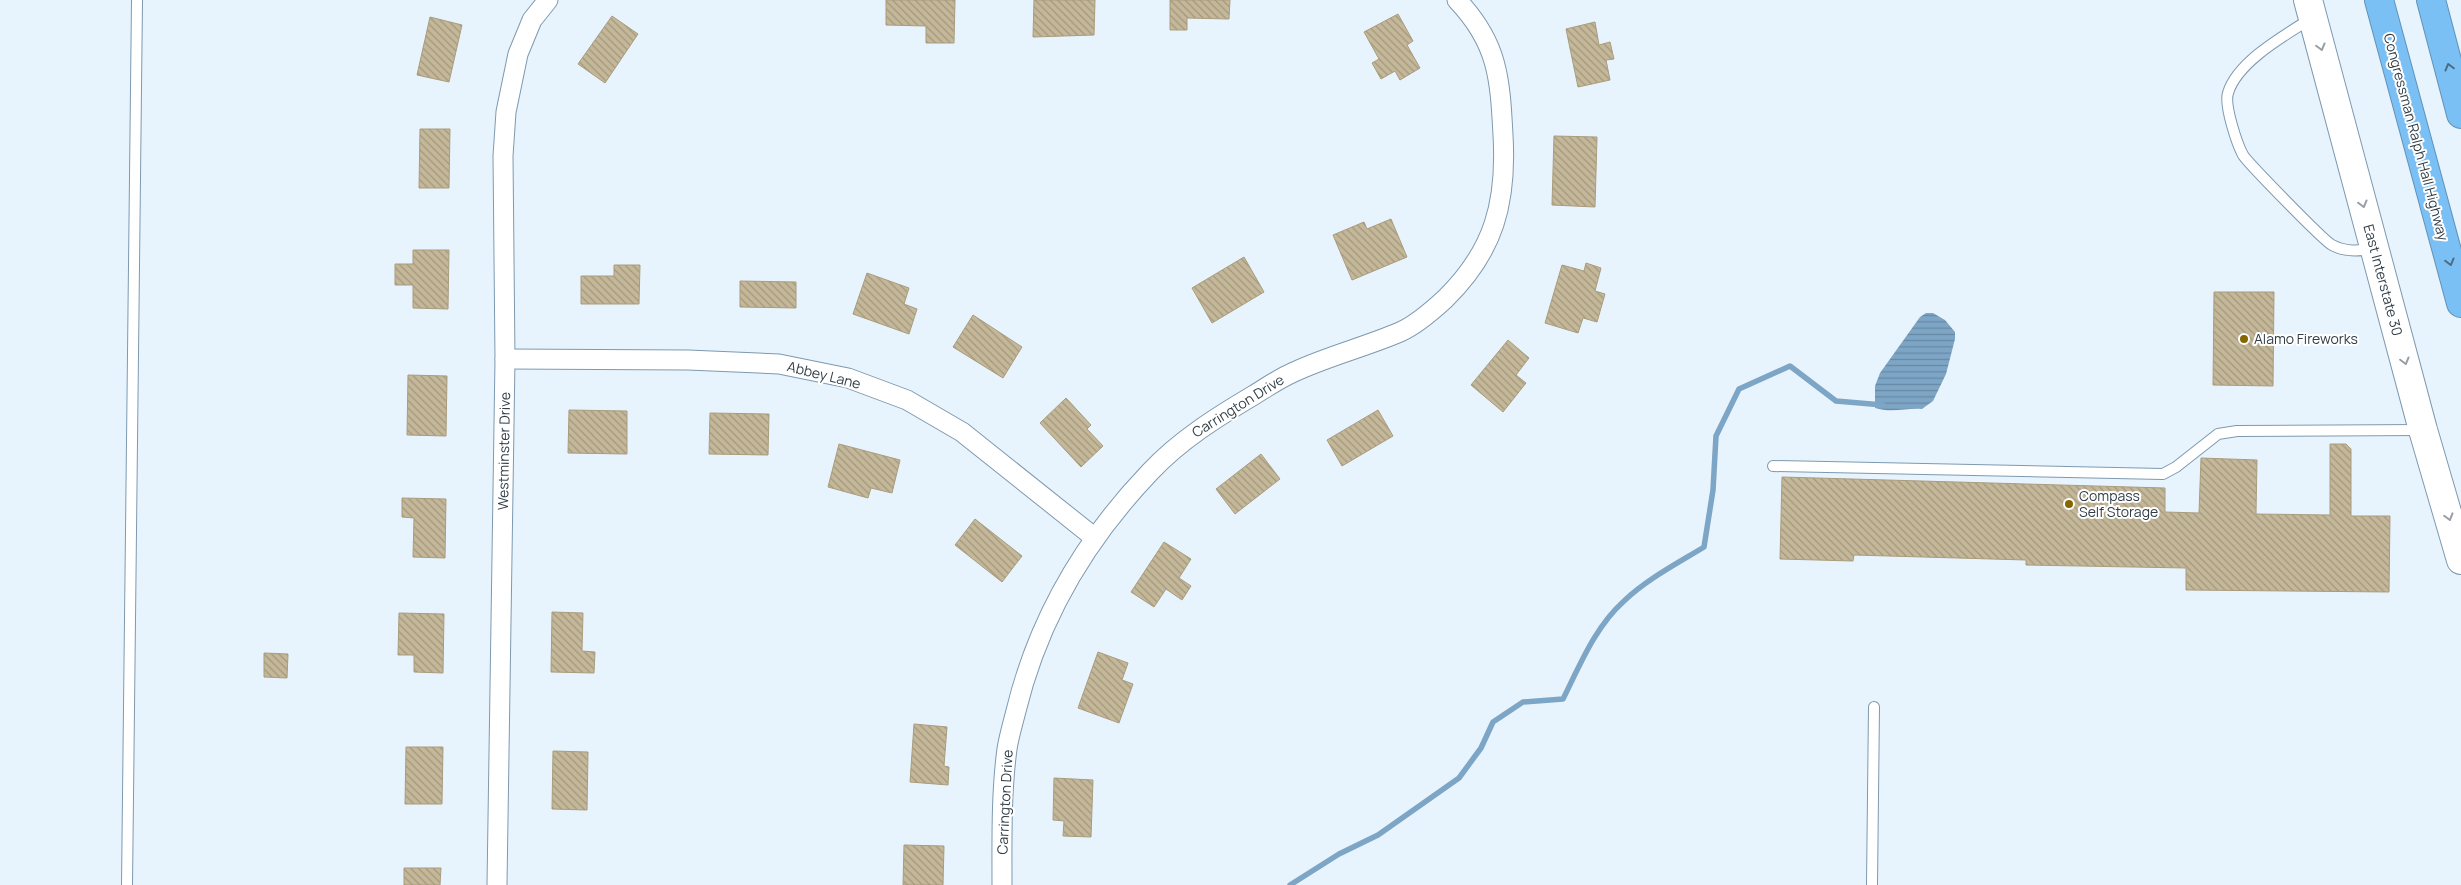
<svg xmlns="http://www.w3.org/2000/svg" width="2461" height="885" font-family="Manrope,sans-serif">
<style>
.water{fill:url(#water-rules)}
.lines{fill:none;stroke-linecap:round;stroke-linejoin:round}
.stream{stroke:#7da5c5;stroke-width:5.5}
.building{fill:url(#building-back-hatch);stroke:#a99c7e}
.service-casing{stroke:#7e99af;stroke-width:12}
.minor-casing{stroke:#7e99af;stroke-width:21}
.secondary-casing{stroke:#7e99af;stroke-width:30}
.motorway-casing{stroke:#6192b7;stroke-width:30}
.service{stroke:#fff;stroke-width:10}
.minor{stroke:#fff;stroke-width:19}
.secondary{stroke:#fff;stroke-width:28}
.motorway{stroke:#7bc0f4;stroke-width:28}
.oneway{stroke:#989ea3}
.oneway2{stroke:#4c6c84}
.poi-dot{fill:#856600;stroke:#fff;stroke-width:2}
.labels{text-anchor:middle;stroke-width:4;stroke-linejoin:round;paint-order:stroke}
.street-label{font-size:14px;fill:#323e47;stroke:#fff}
.poi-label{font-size:14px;fill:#323e47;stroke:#fff;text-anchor:start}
</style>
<defs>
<pattern id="water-rules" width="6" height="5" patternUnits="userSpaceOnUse" patternTransform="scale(1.25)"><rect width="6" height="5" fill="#7da5c5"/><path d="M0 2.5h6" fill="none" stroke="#6788a2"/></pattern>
<pattern id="building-back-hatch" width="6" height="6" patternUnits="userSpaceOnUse" patternTransform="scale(1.25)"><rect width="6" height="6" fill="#c5b899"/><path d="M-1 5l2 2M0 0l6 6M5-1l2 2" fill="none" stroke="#a1977f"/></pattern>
</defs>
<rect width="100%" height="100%" fill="#e8f4fd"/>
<path class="water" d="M 1926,313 L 1933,313 L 1945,320 L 1955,332 L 1955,339 L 1946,374 L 1933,401 L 1922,409 C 1906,408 1891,413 1875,408 L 1875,386 L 1880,373 L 1920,317 Z"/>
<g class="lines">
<path class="stream" d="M 1290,885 L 1339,854 L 1378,835 L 1459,778 L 1481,748 L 1493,722 L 1523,702 L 1563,699 C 1580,665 1595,627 1624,601 C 1647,579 1678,563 1704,547 L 1713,490 L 1716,436 L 1739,389 L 1790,366 L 1836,401 L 1883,405"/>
</g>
<g class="building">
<path d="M 886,0 L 955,0 L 954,43 L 926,43 L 926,26 L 886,25 Z"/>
<path d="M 1034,0 L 1095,0 L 1094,35 L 1033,37 Z"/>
<path d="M 1170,0 L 1230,0 L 1229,19 L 1187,18 L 1187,30 L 1170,30 Z"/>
<path d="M 1398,14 L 1413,41 L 1407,45 L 1420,68 L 1400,80 L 1395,71 L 1381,79 L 1372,63 L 1379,59 L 1364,32 Z"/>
<path d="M 612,16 L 638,34 L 605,83 L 578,64 Z"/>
<path d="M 430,17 L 462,25 L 449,82 L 417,75 Z"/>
<path d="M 1595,22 L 1599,45 L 1610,42 L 1614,59 L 1606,60 L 1610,80 L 1578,87 L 1566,29 Z"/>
<path d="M 420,129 L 450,129 L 449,188 L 419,188 Z"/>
<path d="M 1554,136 L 1597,137 L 1595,207 L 1552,205 Z"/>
<path d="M 1391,219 L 1407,257 L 1352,280 L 1333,235 L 1364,222 L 1367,229 Z"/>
<path d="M 413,250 L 449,250 L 448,309 L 413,308 L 413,285 L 395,285 L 395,264 L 413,264 Z"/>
<path d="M 1244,257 L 1264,292 L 1212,323 L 1192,288 Z"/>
<path d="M 1586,263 L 1601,268 L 1595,291 L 1605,294 L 1597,322 L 1583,318 L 1578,333 L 1545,323 L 1562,265 L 1584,271 Z"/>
<path d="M 614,265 L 640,265 L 639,304 L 581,304 L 581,276 L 614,276 Z"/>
<path d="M 867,273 L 909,288 L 904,304 L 917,309 L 909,334 L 853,314 Z"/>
<path d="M 740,281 L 796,282 L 796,308 L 740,307 Z"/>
<path d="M 2214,292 L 2274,292 L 2273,386 L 2213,385 Z"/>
<path d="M 973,315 L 1022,347 L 1003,378 L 953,347 Z"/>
<path d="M 1508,340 L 1529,358 L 1516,375 L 1526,383 L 1503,412 L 1471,385 Z"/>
<path d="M 408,375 L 447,376 L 446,436 L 407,435 Z"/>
<path d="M 1066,398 L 1091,425 L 1087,429 L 1103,446 L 1081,467 L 1040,423 Z"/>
<path d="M 569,410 L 627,411 L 627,454 L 568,453 Z"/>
<path d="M 1378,410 L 1393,436 L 1342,466 L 1327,440 Z"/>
<path d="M 710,413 L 769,414 L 768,455 L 709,454 Z"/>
<path d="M 839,444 L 900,460 L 892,493 L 871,488 L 868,498 L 828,487 Z"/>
<path d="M 2330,444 L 2346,444 L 2351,449 L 2351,516 L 2390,516 L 2389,592 L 2186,590 L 2186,568 L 2026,565 L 2026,560 L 1854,555 L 1853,561 L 1780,559 L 1782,477 L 2165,488 L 2165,512 L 2199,513 L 2201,458 L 2257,460 L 2256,514 L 2330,515 Z"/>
<path d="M 1261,454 L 1280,479 L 1235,514 L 1216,489 Z"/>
<path d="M 402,498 L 446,499 L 445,558 L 413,557 L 414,518 L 402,517 Z"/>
<path d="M 975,519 L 1022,556 L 1002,582 L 955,545 Z"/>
<path d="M 1164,542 L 1191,559 L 1179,578 L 1191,586 L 1182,600 L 1166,589 L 1154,607 L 1131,592 Z"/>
<path d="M 552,612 L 583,613 L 582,651 L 595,652 L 594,673 L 551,672 Z"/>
<path d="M 399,613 L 444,614 L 443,673 L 414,672 L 414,655 L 398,655 Z"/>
<path d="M 1098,652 L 1128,663 L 1122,680 L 1133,684 L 1119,723 L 1078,708 Z"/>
<path d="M 264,653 L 288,654 L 287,678 L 264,677 Z"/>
<path d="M 914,724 L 947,727 L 944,766 L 949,767 L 948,785 L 910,782 Z"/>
<path d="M 406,747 L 443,747 L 442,804 L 405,804 Z"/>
<path d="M 553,751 L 588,752 L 587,810 L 552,809 Z"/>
<path d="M 1054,778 L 1093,780 L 1091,837 L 1063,836 L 1064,821 L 1053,820 Z"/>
<path d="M 904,845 L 944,846 L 943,885 L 903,885 Z"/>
<path d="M 404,868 L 441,868 L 440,885 L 404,885 Z"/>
</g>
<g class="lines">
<g class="service-casing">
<g id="service">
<path d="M 2312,18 C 2285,35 2237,62 2228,93 C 2224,105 2237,144 2243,155 C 2248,163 2324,241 2332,245 C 2345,252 2358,251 2372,249"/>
<path d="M 1773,466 L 2163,474 L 2176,467 L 2218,434 L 2237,431 L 2422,430"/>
<path d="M 127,885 L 137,0"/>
<path d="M 1872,885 L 1874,707"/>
</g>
</g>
<g class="minor-casing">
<g id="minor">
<path d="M 505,359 L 688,360 L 779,364 L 848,378 L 907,400 L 962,432 L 1095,538"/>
<path d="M 497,885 L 505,359 L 503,156 L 506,112 L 518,54 L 532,20 L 548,0"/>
<path d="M 1002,885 C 1002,840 1001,794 1007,749 C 1009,736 1013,723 1016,711 C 1038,620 1086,539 1150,472 C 1180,440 1217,417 1254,395 C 1267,387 1280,378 1294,372 C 1328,356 1365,347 1400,332 C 1416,325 1432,311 1445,299 C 1494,251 1507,203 1503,135 C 1500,78 1498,43 1457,0"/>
</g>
</g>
<g class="secondary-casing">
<path id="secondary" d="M 2308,0 L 2423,430 L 2461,560"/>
</g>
<g class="motorway-casing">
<g id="motorway">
<path d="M 2379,0 L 2461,303"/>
<path d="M 2431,0 L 2461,114"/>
</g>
</g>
<use href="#service" class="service"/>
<use href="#minor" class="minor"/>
<use href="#secondary" class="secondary"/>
<use href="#motorway" class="motorway"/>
</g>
<defs><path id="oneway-chevron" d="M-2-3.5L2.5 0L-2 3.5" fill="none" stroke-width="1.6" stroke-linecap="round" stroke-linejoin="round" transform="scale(1.25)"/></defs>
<g class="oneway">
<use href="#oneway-chevron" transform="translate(2321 47) rotate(75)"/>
<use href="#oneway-chevron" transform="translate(2363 204) rotate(75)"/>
<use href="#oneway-chevron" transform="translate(2405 361) rotate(75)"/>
<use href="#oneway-chevron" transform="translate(2449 517) rotate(74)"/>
</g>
<g class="oneway2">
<use href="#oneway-chevron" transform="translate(2449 67) rotate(-105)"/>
<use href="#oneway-chevron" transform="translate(2450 262) rotate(75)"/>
</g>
<g class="poi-dot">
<circle cx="2244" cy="339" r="5"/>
<circle cx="2069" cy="504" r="5"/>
</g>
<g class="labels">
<g class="street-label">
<text transform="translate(2416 137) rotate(75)" y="5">Congressman Ralph Hall Highway</text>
<text transform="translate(2383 280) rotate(75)" y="5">East Interstate 30</text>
<text transform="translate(824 375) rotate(14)" y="5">Abbey Lane</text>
<text transform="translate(1238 406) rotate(-32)" y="5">Carrington Drive</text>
<text transform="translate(504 451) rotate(-89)" y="5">Westminster Drive</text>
<text transform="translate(1005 802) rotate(-87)" y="5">Carrington Drive</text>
</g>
<g class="poi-label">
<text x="2254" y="344">Alamo Fireworks</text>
<text x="2079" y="501">Compass<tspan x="2079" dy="16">Self Storage</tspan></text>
</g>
</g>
</svg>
